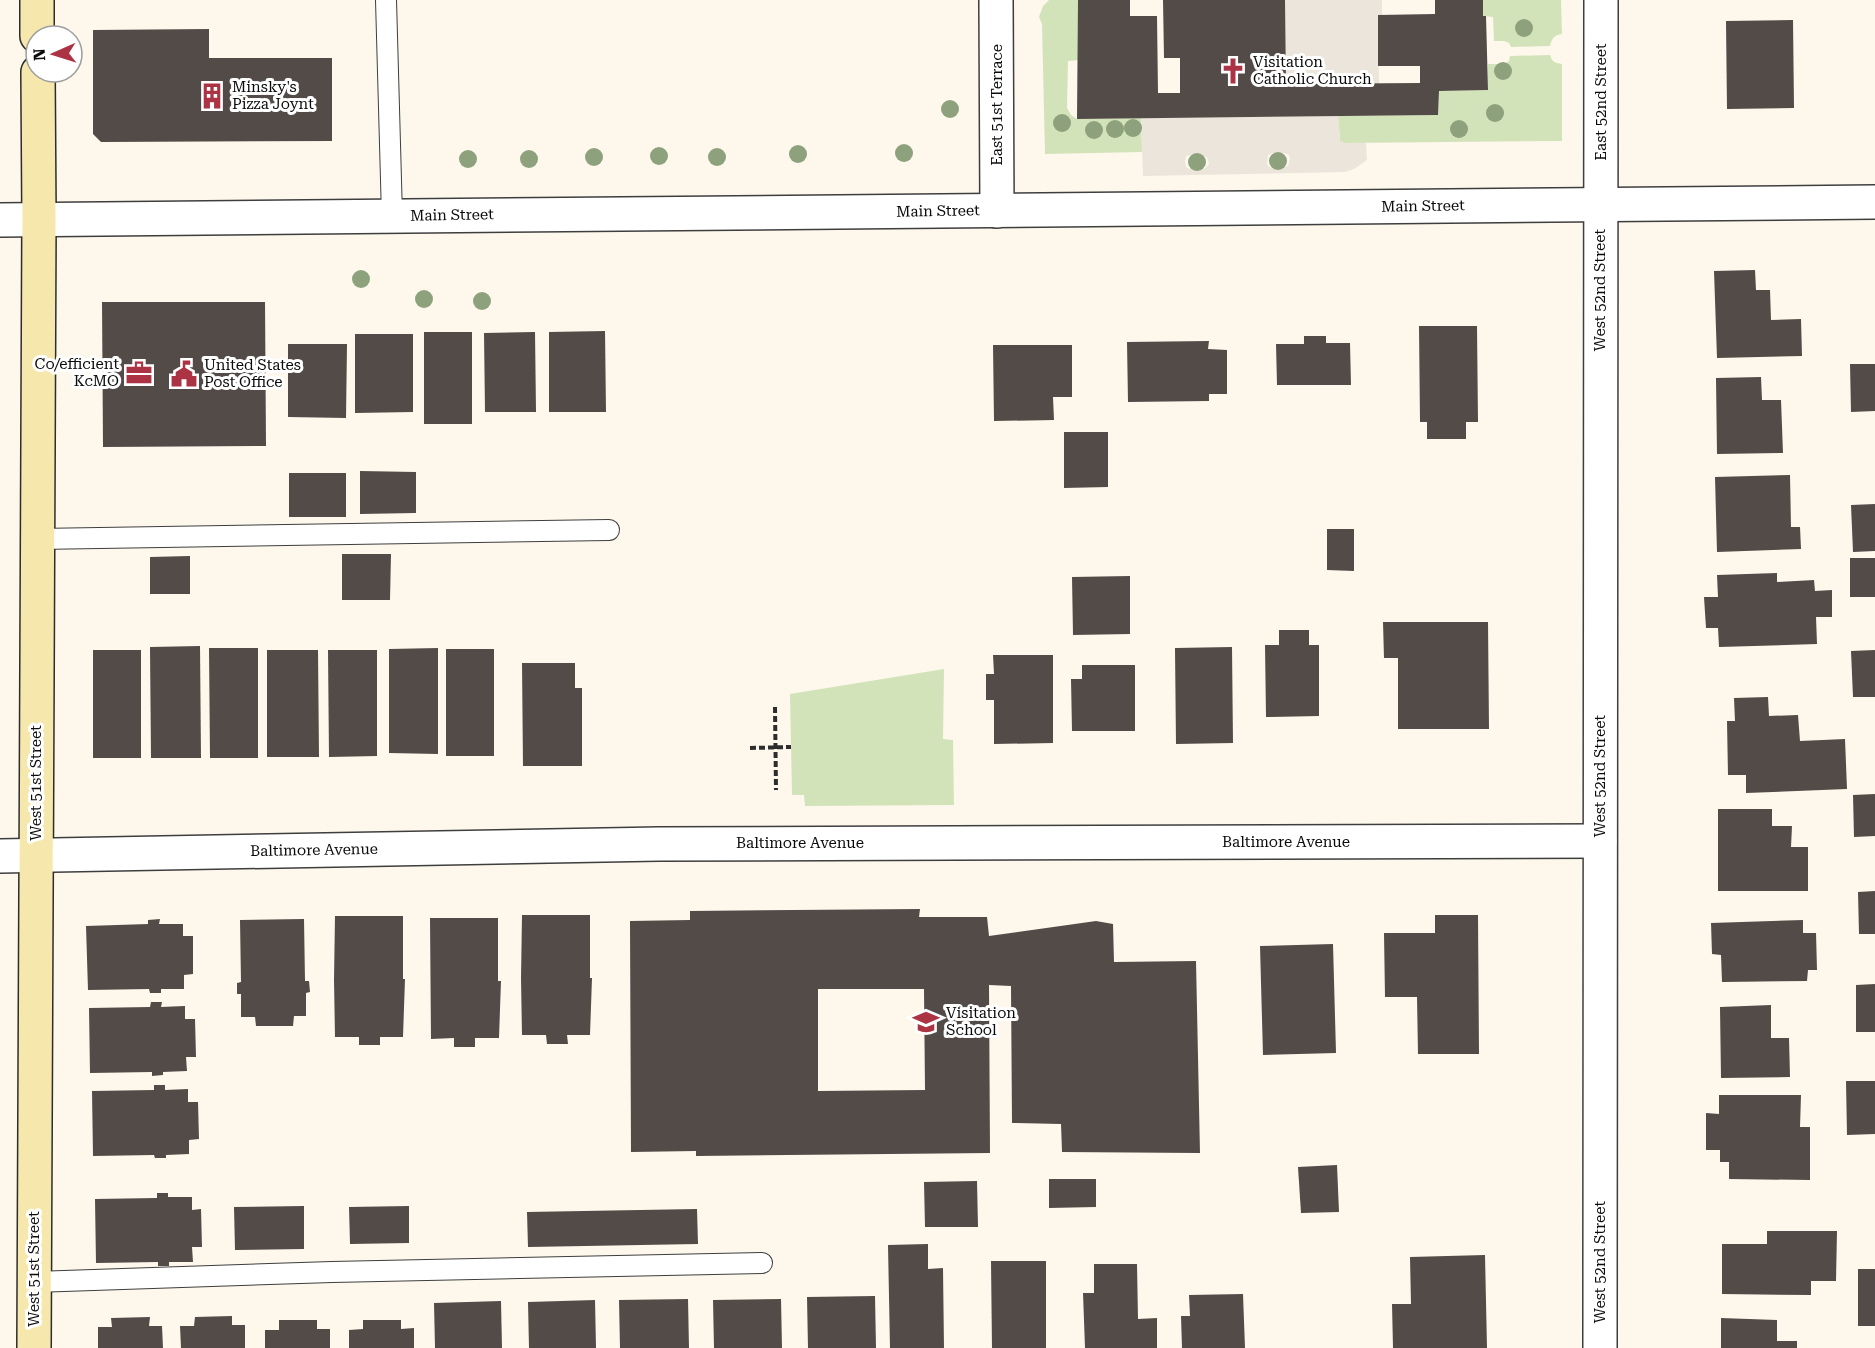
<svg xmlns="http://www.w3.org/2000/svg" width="1875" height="1348" font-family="'Roboto Serif',serif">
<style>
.green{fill:#d3e3b9}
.plaza{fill:#ebe5db;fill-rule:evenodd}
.building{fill:#524b48;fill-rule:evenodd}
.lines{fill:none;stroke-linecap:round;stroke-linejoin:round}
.lane-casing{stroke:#3e3e3e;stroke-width:22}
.street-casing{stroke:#3e3e3e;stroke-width:36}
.secondary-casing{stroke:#2d2d2d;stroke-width:36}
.path{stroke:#2d2d2d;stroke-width:4;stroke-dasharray:6 3;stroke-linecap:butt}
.lane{stroke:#fff;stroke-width:20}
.street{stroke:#fff;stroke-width:33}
.secondary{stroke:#f6e7ad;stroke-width:33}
.tree{fill:#8ea17d}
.labels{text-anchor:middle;stroke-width:6;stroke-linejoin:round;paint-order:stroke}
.poi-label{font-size:15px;fill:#0b0b0b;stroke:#fff;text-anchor:start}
.street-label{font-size:15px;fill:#0b0b0b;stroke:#fff}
</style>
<rect width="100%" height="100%" fill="#fdf8eb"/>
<g class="green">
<path d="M 1049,0 L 1078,0 L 1078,60 L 1068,61 L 1067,108 L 1071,115 L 1077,119 L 1141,118 L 1142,152 L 1045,154 L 1042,24 L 1039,17 L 1043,6 Z"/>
<path d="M 1483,0 L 1561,0 L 1562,34 C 1554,35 1552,38 1550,46 L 1511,47 L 1509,43 L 1504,41 L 1494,41 L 1493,17 L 1483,16 Z"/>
<path d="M 1550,55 C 1552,62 1555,63 1562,64 L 1562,141 L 1344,143 L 1340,141 L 1338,116 L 1438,115 L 1439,91 L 1488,90 L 1488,64 L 1505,64 L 1509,61 L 1510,56 Z"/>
<path d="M 944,669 L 943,739 L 953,740 L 954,805 L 805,806 L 804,795 L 792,795 L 790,694 Z"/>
</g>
<g class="plaza">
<path d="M 1285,0 L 1382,0 L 1382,15 L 1378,15 L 1379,84 L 1286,84 Z"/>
<path d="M 1338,116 L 1340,141 L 1344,143 L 1366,143 L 1367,160 L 1354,169 L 1345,172 L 1143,176 L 1141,118 ZM 1272,153 L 1284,153 L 1289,155 L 1290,158 L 1288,166 L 1271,168 L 1267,165 L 1268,155 ZM 1191,155 L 1207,157 L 1209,164 L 1204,169 L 1190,169 L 1186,167 L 1185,161 L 1186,156 Z"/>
</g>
<g class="building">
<path d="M 1078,0 L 1130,0 L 1130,16 L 1157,16 L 1158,93 L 1180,93 L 1180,58 L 1164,58 L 1163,0 L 1285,0 L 1286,84 L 1420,83 L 1420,66 L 1378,66 L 1378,15 L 1435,14 L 1435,0 L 1483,0 L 1483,16 L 1486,16 L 1488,90 L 1439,91 L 1438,115 L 1077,119 Z"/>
<path d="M 1793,20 L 1794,108 L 1727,109 L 1726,21 Z"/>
<path d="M 209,29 L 209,58 L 332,58 L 332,141 L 101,142 L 93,134 L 93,30 Z"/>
<path d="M 1755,270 L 1756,290 L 1770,290 L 1771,320 L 1801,319 L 1802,356 L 1717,358 L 1714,271 Z"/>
<path d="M 102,302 L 265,302 L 266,446 L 103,447 Z"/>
<path d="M 1419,326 L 1477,326 L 1478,422 L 1466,422 L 1466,439 L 1427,439 L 1427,422 L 1420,422 Z"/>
<path d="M 605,331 L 606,412 L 549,412 L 549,332 Z"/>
<rect x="424" y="332" width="48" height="92"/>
<path d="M 535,332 L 536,412 L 485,412 L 484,333 Z"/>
<path d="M 355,334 L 413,334 L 413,412 L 355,413 Z"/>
<path d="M 1304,336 L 1326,336 L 1326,343 L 1350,343 L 1351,385 L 1277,385 L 1276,344 L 1304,344 Z"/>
<path d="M 1209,341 L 1208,349 L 1227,350 L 1227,394 L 1209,394 L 1209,401 L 1128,402 L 1127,342 Z"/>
<path d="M 288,344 L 347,344 L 346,418 L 288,417 Z"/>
<path d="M 993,345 L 1072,345 L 1072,397 L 1053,397 L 1054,420 L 994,421 Z"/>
<path d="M 1850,364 L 1875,364 L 1875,411 L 1851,412 Z"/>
<path d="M 1761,377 L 1762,400 L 1781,400 L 1783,453 L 1717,454 L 1716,378 Z"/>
<path d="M 1064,432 L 1108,432 L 1108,487 L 1064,488 Z"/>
<path d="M 360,471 L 416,472 L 416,513 L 360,514 Z"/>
<rect x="289" y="473" width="57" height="44"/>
<path d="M 1790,475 L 1791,527 L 1800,527 L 1801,549 L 1717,552 L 1715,477 Z"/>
<path d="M 1875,504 L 1875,551 L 1853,552 L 1851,505 Z"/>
<path d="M 1327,529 L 1354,529 L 1354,571 L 1327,570 Z"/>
<path d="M 342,554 L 391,554 L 390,600 L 342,600 Z"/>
<path d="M 190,556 L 190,594 L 150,594 L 150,557 Z"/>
<rect x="1850" y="558" width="25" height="39"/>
<path d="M 1777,573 L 1777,582 L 1814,580 L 1815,591 L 1832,590 L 1832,617 L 1816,617 L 1817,644 L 1719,647 L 1718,628 L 1706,628 L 1704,597 L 1718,597 L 1717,575 Z"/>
<path d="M 1130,576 L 1130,634 L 1073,635 L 1072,577 Z"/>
<path d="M 1383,622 L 1488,622 L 1489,729 L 1398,729 L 1398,658 L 1384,658 Z"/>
<path d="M 1279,630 L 1309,630 L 1309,645 L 1319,645 L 1319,716 L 1266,717 L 1265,645 L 1279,645 Z"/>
<path d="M 200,646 L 201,758 L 151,758 L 150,647 Z"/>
<path d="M 1232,647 L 1233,743 L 1176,744 L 1175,648 Z"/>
<path d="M 209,648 L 258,648 L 258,758 L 210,758 Z"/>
<path d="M 438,648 L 438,754 L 389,753 L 389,649 Z"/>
<rect x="446" y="649" width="48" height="107"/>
<rect x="93" y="650" width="48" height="108"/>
<path d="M 267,650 L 318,650 L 319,757 L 267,757 Z"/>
<path d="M 328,650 L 377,650 L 377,756 L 329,757 Z"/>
<path d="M 1875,650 L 1875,697 L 1853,697 L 1851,651 Z"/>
<path d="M 993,655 L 1053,655 L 1053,743 L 994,744 L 994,700 L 986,700 L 986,674 L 994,674 Z"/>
<path d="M 522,663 L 575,663 L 575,688 L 582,688 L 582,766 L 523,766 Z"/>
<path d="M 1082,665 L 1135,665 L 1135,731 L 1072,731 L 1071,679 L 1082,679 Z"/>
<path d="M 1768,697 L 1769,716 L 1798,715 L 1800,741 L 1845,739 L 1847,789 L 1746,793 L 1746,775 L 1728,775 L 1727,721 L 1735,721 L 1734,698 Z"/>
<path d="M 1875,794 L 1875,836 L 1854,837 L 1853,795 Z"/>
<path d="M 1718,809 L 1772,809 L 1772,826 L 1792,826 L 1791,847 L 1808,847 L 1808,891 L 1718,891 Z"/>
<path d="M 1875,891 L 1875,934 L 1859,934 L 1858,892 Z"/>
<path d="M 920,909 L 919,917 L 987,917 L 989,936 L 1096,921 L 1113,924 L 1114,962 L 1196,961 L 1200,1153 L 1062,1152 L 1061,1124 L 1012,1123 L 1011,986 L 989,985 L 990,1153 L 696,1156 L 696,1151 L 631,1152 L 630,921 L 690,920 L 690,911 ZM 818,989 L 924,989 L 925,1090 L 818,1091 Z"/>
<path d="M 522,915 L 590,915 L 590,978 L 592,978 L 590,1035 L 567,1035 L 568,1044 L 547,1044 L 546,1035 L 522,1035 L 521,978 Z"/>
<path d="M 1435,915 L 1478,915 L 1479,1054 L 1418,1054 L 1417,997 L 1385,997 L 1384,933 L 1435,933 Z"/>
<path d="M 335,916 L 403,916 L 403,979 L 405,979 L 403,1037 L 380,1037 L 380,1045 L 359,1045 L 359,1037 L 335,1037 L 334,980 Z"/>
<path d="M 430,918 L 498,918 L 498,981 L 501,981 L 499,1038 L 475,1038 L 475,1047 L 454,1047 L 454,1038 L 431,1039 Z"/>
<path d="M 160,919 L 159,924 L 183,924 L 183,936 L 193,936 L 193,974 L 184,975 L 184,989 L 161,989 L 161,993 L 150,993 L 149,989 L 88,990 L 86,926 L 148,924 L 148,920 Z"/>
<path d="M 304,919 L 305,981 L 309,981 L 310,992 L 306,993 L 306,1016 L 294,1016 L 293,1026 L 256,1026 L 255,1017 L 241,1017 L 241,994 L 237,994 L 237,983 L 241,982 L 240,920 Z"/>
<path d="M 1803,920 L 1803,933 L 1816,933 L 1817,970 L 1808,970 L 1807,981 L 1722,982 L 1721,955 L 1712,954 L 1711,923 Z"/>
<path d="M 1333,944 L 1336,1053 L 1263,1055 L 1260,946 Z"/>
<path d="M 1875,984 L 1875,1032 L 1856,1032 L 1856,985 Z"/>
<path d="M 151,1002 L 162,1002 L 161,1007 L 185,1006 L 185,1019 L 195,1019 L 196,1057 L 186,1057 L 187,1071 L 163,1072 L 163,1075 L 152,1076 L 152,1072 L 90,1073 L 89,1008 L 150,1007 Z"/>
<path d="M 1771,1005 L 1771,1038 L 1789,1038 L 1790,1077 L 1721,1078 L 1720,1007 Z"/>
<path d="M 1846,1081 L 1875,1081 L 1875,1134 L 1847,1135 Z"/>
<path d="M 154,1085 L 165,1085 L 165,1090 L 188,1089 L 188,1102 L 198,1102 L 199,1139 L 189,1140 L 189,1154 L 166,1155 L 166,1158 L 155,1158 L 154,1155 L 93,1156 L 92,1091 L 154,1090 Z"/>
<path d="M 1719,1095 L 1801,1095 L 1800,1127 L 1810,1127 L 1810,1180 L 1729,1179 L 1729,1162 L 1720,1162 L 1720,1150 L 1706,1150 L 1706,1113 L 1719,1114 Z"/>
<path d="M 1337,1165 L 1339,1212 L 1301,1213 L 1298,1167 Z"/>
<path d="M 1049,1179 L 1096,1179 L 1096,1207 L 1049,1208 Z"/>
<path d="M 977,1181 L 978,1227 L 925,1227 L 924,1182 Z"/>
<path d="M 157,1193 L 168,1193 L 168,1197 L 192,1197 L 192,1210 L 201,1209 L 202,1247 L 192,1247 L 193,1262 L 169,1262 L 169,1266 L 158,1266 L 158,1262 L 96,1263 L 95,1199 L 157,1198 Z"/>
<path d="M 304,1206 L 304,1249 L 235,1250 L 234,1207 Z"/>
<path d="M 409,1206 L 409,1243 L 350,1244 L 349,1207 Z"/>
<path d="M 697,1209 L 698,1244 L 528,1247 L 527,1212 Z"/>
<path d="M 1767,1231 L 1837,1231 L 1836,1281 L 1811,1281 L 1811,1295 L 1722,1294 L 1722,1244 L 1767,1244 Z"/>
<path d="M 928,1244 L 928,1269 L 943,1268 L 944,1348 L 890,1348 L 888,1245 Z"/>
<path d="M 1485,1255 L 1487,1348 L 1393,1348 L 1392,1304 L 1411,1304 L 1410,1257 Z"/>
<path d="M 991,1261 L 1046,1261 L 1046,1348 L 992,1348 Z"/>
<path d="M 1094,1264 L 1137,1264 L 1138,1319 L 1157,1318 L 1157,1348 L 1085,1348 L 1083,1293 L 1094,1293 Z"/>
<rect x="1858" y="1269" width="17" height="57"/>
<path d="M 1243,1294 L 1245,1348 L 1182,1348 L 1181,1316 L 1190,1316 L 1189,1295 Z"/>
<path d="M 875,1296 L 876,1348 L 808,1348 L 807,1297 Z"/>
<path d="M 688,1299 L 689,1348 L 620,1348 L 619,1300 Z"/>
<path d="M 781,1299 L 782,1348 L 714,1348 L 713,1300 Z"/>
<path d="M 595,1300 L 596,1348 L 529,1348 L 528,1302 Z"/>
<path d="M 501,1301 L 502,1348 L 435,1348 L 434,1303 Z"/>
<path d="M 232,1316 L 232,1325 L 245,1325 L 245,1348 L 181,1348 L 180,1326 L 194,1326 L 195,1317 Z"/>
<path d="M 150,1317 L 149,1326 L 162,1326 L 163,1348 L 98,1348 L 98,1327 L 112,1327 L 111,1318 Z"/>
<path d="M 1721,1318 L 1777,1320 L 1777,1341 L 1797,1341 L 1797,1348 L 1721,1348 Z"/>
<path d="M 279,1320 L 317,1320 L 317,1329 L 330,1329 L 330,1348 L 265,1348 L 265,1330 L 279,1330 Z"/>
<path d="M 363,1320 L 401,1320 L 401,1329 L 414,1328 L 414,1348 L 349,1348 L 349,1330 L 363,1329 Z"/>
</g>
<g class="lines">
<g class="lane-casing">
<g id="lane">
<path d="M 386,0 L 392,216"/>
<path d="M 37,539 L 609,530"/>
<path d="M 34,1282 L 332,1272 L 762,1263"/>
</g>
</g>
<g class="street-casing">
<g id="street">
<path d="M 996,0 L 997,211"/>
<path d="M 0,220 L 1875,202"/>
<path d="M 0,856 L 659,844 L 1600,841"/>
<path d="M 1600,1348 L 1601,0"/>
</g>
</g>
<g class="secondary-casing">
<g id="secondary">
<path d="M 37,0 L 37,36"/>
<path d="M 34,1348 L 39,219 L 38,72"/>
</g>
</g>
<g class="path">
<path d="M 775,707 L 776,790"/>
<path d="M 750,748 L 791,747"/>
</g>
<use href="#lane" class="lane"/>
<use href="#street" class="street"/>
<use href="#secondary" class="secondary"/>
</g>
<g class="tree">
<circle cx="1524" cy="28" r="9"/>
<circle cx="1503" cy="71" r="9"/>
<circle cx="950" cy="109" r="9"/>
<circle cx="1495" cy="113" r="9"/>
<circle cx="1062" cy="123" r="9"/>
<circle cx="1133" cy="128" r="9"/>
<circle cx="1115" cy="129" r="9"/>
<circle cx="1459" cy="129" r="9"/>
<circle cx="1094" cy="130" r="9"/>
<circle cx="904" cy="153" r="9"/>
<circle cx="798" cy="154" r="9"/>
<circle cx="659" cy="156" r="9"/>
<circle cx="594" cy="157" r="9"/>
<circle cx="717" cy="157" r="9"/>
<circle cx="468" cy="159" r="9"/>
<circle cx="529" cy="159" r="9"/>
<circle cx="1278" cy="161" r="9"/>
<circle cx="1197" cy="162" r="9"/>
<circle cx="361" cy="279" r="9"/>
<circle cx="424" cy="299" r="9"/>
<circle cx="482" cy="301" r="9"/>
</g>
<defs>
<g id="church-bare" transform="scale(2.07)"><path d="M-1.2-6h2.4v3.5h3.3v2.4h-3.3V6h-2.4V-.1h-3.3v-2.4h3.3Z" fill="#ab3344" stroke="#fff" stroke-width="2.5" paint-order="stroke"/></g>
<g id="building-bare" transform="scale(2.07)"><path d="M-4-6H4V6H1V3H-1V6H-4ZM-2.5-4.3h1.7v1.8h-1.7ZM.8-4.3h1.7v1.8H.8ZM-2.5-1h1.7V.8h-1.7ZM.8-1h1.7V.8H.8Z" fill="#ab3344" stroke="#fff" stroke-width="2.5" paint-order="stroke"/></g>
<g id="office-bare" transform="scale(2.07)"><path d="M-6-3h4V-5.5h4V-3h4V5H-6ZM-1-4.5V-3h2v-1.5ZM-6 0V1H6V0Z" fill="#ab3344" stroke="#fff" stroke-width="2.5" paint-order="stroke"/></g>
<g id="civic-bare" transform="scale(2.07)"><path d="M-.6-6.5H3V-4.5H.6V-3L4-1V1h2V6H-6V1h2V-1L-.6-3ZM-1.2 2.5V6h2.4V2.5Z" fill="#ab3344" stroke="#fff" stroke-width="2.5" paint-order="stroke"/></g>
<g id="school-bare" transform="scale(2.07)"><path d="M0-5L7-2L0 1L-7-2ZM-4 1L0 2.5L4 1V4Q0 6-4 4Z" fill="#ab3344" stroke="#fff" stroke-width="2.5" paint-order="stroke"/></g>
</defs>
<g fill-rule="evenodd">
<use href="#church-bare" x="1233" y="71"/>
<use href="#building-bare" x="212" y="96"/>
<use href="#office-bare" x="139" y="373"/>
<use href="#civic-bare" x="184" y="374"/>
<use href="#school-bare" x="926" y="1022"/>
</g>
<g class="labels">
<g class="poi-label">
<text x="1253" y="67">Visitation<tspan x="1253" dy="17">Catholic Church</tspan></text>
<text x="232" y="92">Minsky's<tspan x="232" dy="17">Pizza Joynt</tspan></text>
<text x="119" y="369" text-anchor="end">Co/efficient<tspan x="119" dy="17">KcMO</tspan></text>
<text x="204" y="370">United States<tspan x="204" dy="17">Post Office</tspan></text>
<text x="946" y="1018">Visitation<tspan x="946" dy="17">School</tspan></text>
</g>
<g class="street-label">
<text transform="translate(1601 102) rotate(-90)" y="5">East 52nd Street</text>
<text transform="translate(997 105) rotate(-90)" y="5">East 51st Terrace</text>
<text transform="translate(1423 206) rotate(-1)" y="5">Main Street</text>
<text transform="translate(938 211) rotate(-1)" y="5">Main Street</text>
<text transform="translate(452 215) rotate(-1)" y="5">Main Street</text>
<text transform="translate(1600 290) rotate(-90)" y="5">West 52nd Street</text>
<text transform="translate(1600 776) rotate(-90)" y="5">West 52nd Street</text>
<text transform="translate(36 783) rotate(-90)" y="5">West 51st Street</text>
<text x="1286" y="847">Baltimore Avenue</text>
<text x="800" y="848">Baltimore Avenue</text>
<text transform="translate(314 850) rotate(-1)" y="5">Baltimore Avenue</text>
<text transform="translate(1600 1262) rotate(-90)" y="5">West 52nd Street</text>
<text transform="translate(34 1269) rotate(-90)" y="5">West 51st Street</text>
</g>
</g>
<g transform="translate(54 54) rotate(267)"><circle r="28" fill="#ffffff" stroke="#9d9d9d" stroke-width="1.5"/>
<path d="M0-4.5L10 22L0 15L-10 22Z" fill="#ab3344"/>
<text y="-9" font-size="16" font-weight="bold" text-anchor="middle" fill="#0b0b0b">N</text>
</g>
</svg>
